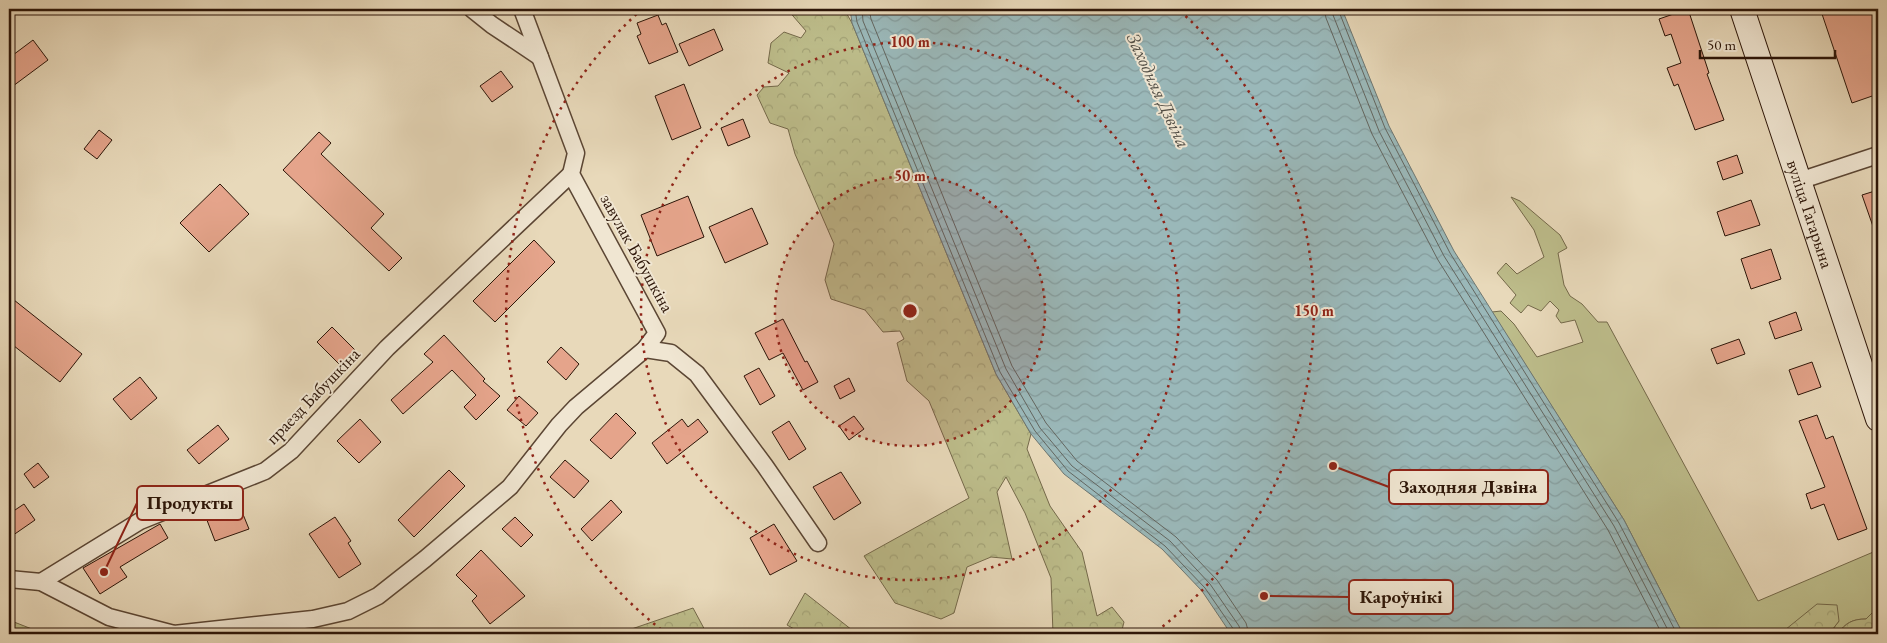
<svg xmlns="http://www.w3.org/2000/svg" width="1887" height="643" font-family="'EB Garamond',serif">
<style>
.green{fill:#bdbd8b;stroke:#74694a}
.forest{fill:url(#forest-crowns);stroke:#74694a}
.water{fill:url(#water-waves);stroke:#6e7772}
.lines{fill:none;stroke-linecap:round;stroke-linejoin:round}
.shore{stroke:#636660;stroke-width:1}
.building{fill:#e5a48b;stroke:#2c1508}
.street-casing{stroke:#5b4634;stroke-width:19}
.secondary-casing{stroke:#2c1508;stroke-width:26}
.street{stroke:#f0e6d2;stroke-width:16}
.secondary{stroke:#f0e6d2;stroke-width:24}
.ring{fill:none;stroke:#8f2418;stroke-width:2.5;stroke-dasharray:2.5 5}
.labels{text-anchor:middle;stroke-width:4;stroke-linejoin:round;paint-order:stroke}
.street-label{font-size:18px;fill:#2c1508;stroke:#f0e6d2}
.water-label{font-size:19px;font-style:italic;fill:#524e46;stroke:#f0e6d2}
.centre{fill:#8f2418;stroke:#f0e6d2;stroke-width:2.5}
.ring-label{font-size:15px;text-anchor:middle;font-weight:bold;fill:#8f2418;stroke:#f0e6d2;stroke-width:4;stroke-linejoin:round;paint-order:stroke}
.leader{fill:none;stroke:#8f2418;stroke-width:2}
.callout-dot{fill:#8f2418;stroke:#f0e6d2;stroke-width:2}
.callout{fill:#f0e6d2;stroke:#8f2418;stroke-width:2}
.callout-label{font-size:19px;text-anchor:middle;font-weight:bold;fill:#2c1508}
</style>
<defs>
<pattern id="forest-crowns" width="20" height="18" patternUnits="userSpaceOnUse" patternTransform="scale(1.25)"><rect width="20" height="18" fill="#bdbd8b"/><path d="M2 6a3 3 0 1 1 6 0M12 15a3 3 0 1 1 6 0" fill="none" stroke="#a3a276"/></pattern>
<pattern id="water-waves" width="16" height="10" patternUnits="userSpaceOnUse" patternTransform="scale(1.25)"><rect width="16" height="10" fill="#9ab8b9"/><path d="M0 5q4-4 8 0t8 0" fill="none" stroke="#859d9e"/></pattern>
</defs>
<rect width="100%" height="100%" fill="#e8d9ba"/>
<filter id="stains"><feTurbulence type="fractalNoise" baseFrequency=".004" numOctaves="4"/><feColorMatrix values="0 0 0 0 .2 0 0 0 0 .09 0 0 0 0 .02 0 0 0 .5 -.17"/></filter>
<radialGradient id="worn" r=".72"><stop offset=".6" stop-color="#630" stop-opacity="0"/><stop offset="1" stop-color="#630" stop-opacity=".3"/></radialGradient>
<path class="green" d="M 1511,197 L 1520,201 L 1560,235 L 1567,248 L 1558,253 L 1564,285 L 1570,296 L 1582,304 L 1598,322 L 1607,322 L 1758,601 L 1878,550 L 1878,607 L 1866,619 C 1852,619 1846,623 1837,634 L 1829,634 L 1839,621 L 1780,634 L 1683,634 L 1624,520 L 1492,312 L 1501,311 L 1514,324 L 1537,357 L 1583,342 L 1575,320 L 1561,323 L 1556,316 L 1559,310 L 1550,301 L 1541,311 L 1528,305 L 1521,313 L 1510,303 L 1516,295 L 1497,273 L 1506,263 L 1517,274 L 1544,257 L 1534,230 Z"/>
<g class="forest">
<path d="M 787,9 L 844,9 L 852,23 L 996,374 L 1031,434 L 1027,449 L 1050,506 L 1082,552 L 1097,616 L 1112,607 L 1124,622 L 1121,634 L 1053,634 L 1051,578 L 1025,513 L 1006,477 L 997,492 L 1012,559 L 991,557 L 967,567 L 954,613 L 941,619 L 895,603 L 864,556 L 969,498 L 929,401 L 907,381 L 897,343 L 904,339 L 900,331 L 883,332 L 865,310 L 831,299 L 825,280 L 834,244 L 795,154 L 788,129 L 770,123 L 757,95 L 764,87 L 778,86 L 789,73 L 768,63 L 771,43 L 784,32 L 801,38 L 806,31 Z"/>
<path d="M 805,593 L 852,630 L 870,634 L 803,634 L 787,625 Z"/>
<path d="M 1817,604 L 1837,605 L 1839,621 L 1829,634 L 1780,634 Z"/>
<path d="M 1878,607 L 1878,634 L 1837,634 C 1846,623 1852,619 1866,619 Z"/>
<path d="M 693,608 L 707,634 L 617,634 Z"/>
<path d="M 9,620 L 37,631 L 39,634 L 9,634 Z"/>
</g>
<path class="water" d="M 850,9 L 1342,9 L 1389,126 L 1454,251 L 1624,520 L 1683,634 L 1231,634 L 1202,591 L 1162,549 L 1064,474 L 1031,434 L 996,374 L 852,23 Z"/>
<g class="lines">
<g class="shore">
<path d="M 855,9 L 857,22 L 1000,372 L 1035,431 L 1068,471 L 1165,546 L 1205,588 L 1234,630 L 1235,634"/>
<path d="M 862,9 L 863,21 L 1006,369 L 1040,428 L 1072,466 L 1170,541 L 1210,584 L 1239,626 L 1241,634"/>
<path d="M 869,9 L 871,19 L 1012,366 L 1046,423 L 1077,461 L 1176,537 L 1217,580 L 1246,623 L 1249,634"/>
<path d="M 1324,9 L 1326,18 L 1372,134 L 1438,260 L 1608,530 L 1662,634"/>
<path d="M 1332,9 L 1333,15 L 1379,131 L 1444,256 L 1614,526 L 1670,634"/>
<path d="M 1338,9 L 1385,128 L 1450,253 L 1619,523 L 1677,634"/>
</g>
</g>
<g class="building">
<path d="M 1688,9 L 1709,73 L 1707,74 L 1724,120 L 1695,130 L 1678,84 L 1674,86 L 1667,68 L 1681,63 L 1671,34 L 1665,36 L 1659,19 Z"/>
<path d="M 1840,9 L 1878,9 L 1878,94 L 1852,103 L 1822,14 Z"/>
<path d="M 658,15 L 662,25 L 666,23 L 678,52 L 649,64 L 637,36 L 641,34 L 637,23 Z"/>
<path d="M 714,29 L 723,50 L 689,66 L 679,44 Z"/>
<path d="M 33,40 L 48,60 L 9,89 L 9,58 Z"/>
<path d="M 501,71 L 513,87 L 492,102 L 480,86 Z"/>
<path d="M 684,84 L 701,128 L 672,140 L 655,96 Z"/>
<path d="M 743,119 L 750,137 L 728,146 L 721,128 Z"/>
<path d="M 99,130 L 112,140 L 97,159 L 84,149 Z"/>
<path d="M 319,132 L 331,143 L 321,154 L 384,214 L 371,228 L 402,258 L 389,271 L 283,170 Z"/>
<path d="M 1737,155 L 1743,173 L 1723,180 L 1717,162 Z"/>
<path d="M 220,184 L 249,214 L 209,252 L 180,223 Z"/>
<path d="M 1878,190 L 1878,235 L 1876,235 L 1862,195 Z"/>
<path d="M 688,196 L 704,237 L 657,256 L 641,215 Z"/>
<path d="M 1751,200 L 1760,225 L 1725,236 L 1717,212 Z"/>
<path d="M 752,208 L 768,244 L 725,263 L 709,227 Z"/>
<path d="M 534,240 L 555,262 L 495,322 L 473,301 Z"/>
<path d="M 1771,249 L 1781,279 L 1751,289 L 1741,259 Z"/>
<path d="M 9,296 L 82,354 L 60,382 L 9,342 Z"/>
<path d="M 1796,312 L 1802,330 L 1775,339 L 1769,322 Z"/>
<path d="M 783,319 L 805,362 L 807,361 L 818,382 L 803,390 L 783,353 L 769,360 L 755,333 Z"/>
<path d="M 332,327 L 356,351 L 341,366 L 317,342 Z"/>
<path d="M 444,335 L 485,379 L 483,381 L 500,396 L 476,420 L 464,407 L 476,395 L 452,370 L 403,414 L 391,400 L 433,362 L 424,354 Z"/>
<path d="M 1739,339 L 1745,354 L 1717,364 L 1711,349 Z"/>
<path d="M 561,347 L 579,364 L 566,380 L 547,362 Z"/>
<path d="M 1812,362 L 1821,387 L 1798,395 L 1789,370 Z"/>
<path d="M 759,368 L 775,396 L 760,405 L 744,376 Z"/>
<path d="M 140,377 L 157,398 L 131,420 L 113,399 Z"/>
<path d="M 849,378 L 855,391 L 840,399 L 834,386 Z"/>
<path d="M 519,396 L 538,413 L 526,426 L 507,410 Z"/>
<path d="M 616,413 L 636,433 L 611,459 L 590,440 Z"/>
<path d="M 1817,415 L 1826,439 L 1833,436 L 1867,529 L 1838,540 L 1824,504 L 1811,509 L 1806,494 L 1825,487 L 1799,421 Z"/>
<path d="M 854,416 L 864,429 L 849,440 L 839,426 Z"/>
<path d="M 360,419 L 381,442 L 359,463 L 337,441 Z"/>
<path d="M 682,419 L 688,427 L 698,419 L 708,432 L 667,464 L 652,443 Z"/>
<path d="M 789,421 L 806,449 L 789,460 L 772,432 Z"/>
<path d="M 218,425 L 229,439 L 199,464 L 187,450 Z"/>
<path d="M 565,460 L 589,481 L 574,498 L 550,477 Z"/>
<path d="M 38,463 L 49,477 L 34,488 L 24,474 Z"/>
<path d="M 449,470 L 465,486 L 414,537 L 398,520 Z"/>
<path d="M 841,472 L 861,503 L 834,520 L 813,487 Z"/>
<path d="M 611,500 L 622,512 L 592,541 L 581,529 Z"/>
<path d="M 238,502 L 249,529 L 215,541 L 205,515 Z"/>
<path d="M 24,504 L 35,520 L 9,538 L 9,514 Z"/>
<path d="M 335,517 L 351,541 L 348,543 L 361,564 L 339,578 L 309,534 Z"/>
<path d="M 515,517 L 533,535 L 521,547 L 502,529 Z"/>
<path d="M 160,524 L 168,538 L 120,567 L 127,577 L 100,594 L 83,568 Z"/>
<path d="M 774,524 L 797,561 L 770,575 L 750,538 Z"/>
<path d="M 481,550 L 525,596 L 490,624 L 472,601 L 477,596 L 456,575 Z"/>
</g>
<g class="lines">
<g class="street-casing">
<g id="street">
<path d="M 472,9 L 492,25 L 540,57"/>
<path d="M 1799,181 L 1878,155"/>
<path d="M 645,349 L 671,353 L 697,374 L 765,466 L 818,543"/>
<path d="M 9,579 L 41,582 L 109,617 L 174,634 L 313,619 L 348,611 L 378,596 L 425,559 L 510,487 L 559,425 L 576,407 L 645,349 L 657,333 L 571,174 L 576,153 L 522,9"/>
<path d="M 41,582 L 140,521 L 265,471 L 291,451 L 387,348 L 571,174"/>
</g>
</g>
<g class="secondary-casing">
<g id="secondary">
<path id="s1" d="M 1742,9 L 1878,419"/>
</g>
</g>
<use href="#street" class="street"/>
<use href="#secondary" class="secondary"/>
</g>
<circle cx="910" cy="311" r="135" fill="#8f2418" fill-opacity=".12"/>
<g class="ring">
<circle cx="910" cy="311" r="135"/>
<circle cx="910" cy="311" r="269"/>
<path d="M667 634A404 404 0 0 1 640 11M1180 11A404 404 0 0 1 1153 634"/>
</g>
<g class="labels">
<g class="street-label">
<text dy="6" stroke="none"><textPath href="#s1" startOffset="216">вуліца Гагарына</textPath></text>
<text transform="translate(637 253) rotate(61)" y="6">завулак Бабушкіна</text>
<text transform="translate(313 396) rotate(-46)" y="6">праезд Бабушкіна</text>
</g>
<g class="water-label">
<text transform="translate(1159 90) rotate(65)" y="7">Заходняя Дзвіна</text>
</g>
</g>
<circle cx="910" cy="311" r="8" class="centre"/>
<g class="ring-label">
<text x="910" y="47">100 m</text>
<text x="910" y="181">50 m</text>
<text x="1314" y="316">150 m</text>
</g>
<path class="leader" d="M1333 466L1389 487M104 572L137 503M1264 596L1349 597"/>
<g class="callout-dot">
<circle cx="1333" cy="466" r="5"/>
<circle cx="104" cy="572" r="5"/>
<circle cx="1264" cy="596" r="5"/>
</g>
<g class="callout">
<rect x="1389" y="470" width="159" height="34" rx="5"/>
<rect x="137" y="486" width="106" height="34" rx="5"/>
<rect x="1349" y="580" width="104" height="34" rx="5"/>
</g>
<g class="callout-label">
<text x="1468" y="493">Заходняя Дзвіна</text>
<text x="190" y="509">Продукты</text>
<text x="1401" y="603">Кароўнікі</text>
</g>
<rect width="1887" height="643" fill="none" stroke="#e8d9ba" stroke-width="30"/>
<rect x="10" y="10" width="1867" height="623" fill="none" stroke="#2c1508" stroke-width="2.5"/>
<rect x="15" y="15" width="1857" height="613" fill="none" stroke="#2c1508"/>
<path d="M1700 50v8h135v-8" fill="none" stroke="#2c1508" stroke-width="2.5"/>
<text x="1707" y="50" font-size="15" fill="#2c1508" stroke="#f0e6d2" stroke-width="4" paint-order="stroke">50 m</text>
<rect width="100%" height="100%" filter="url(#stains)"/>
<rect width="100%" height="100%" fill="url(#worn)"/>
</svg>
